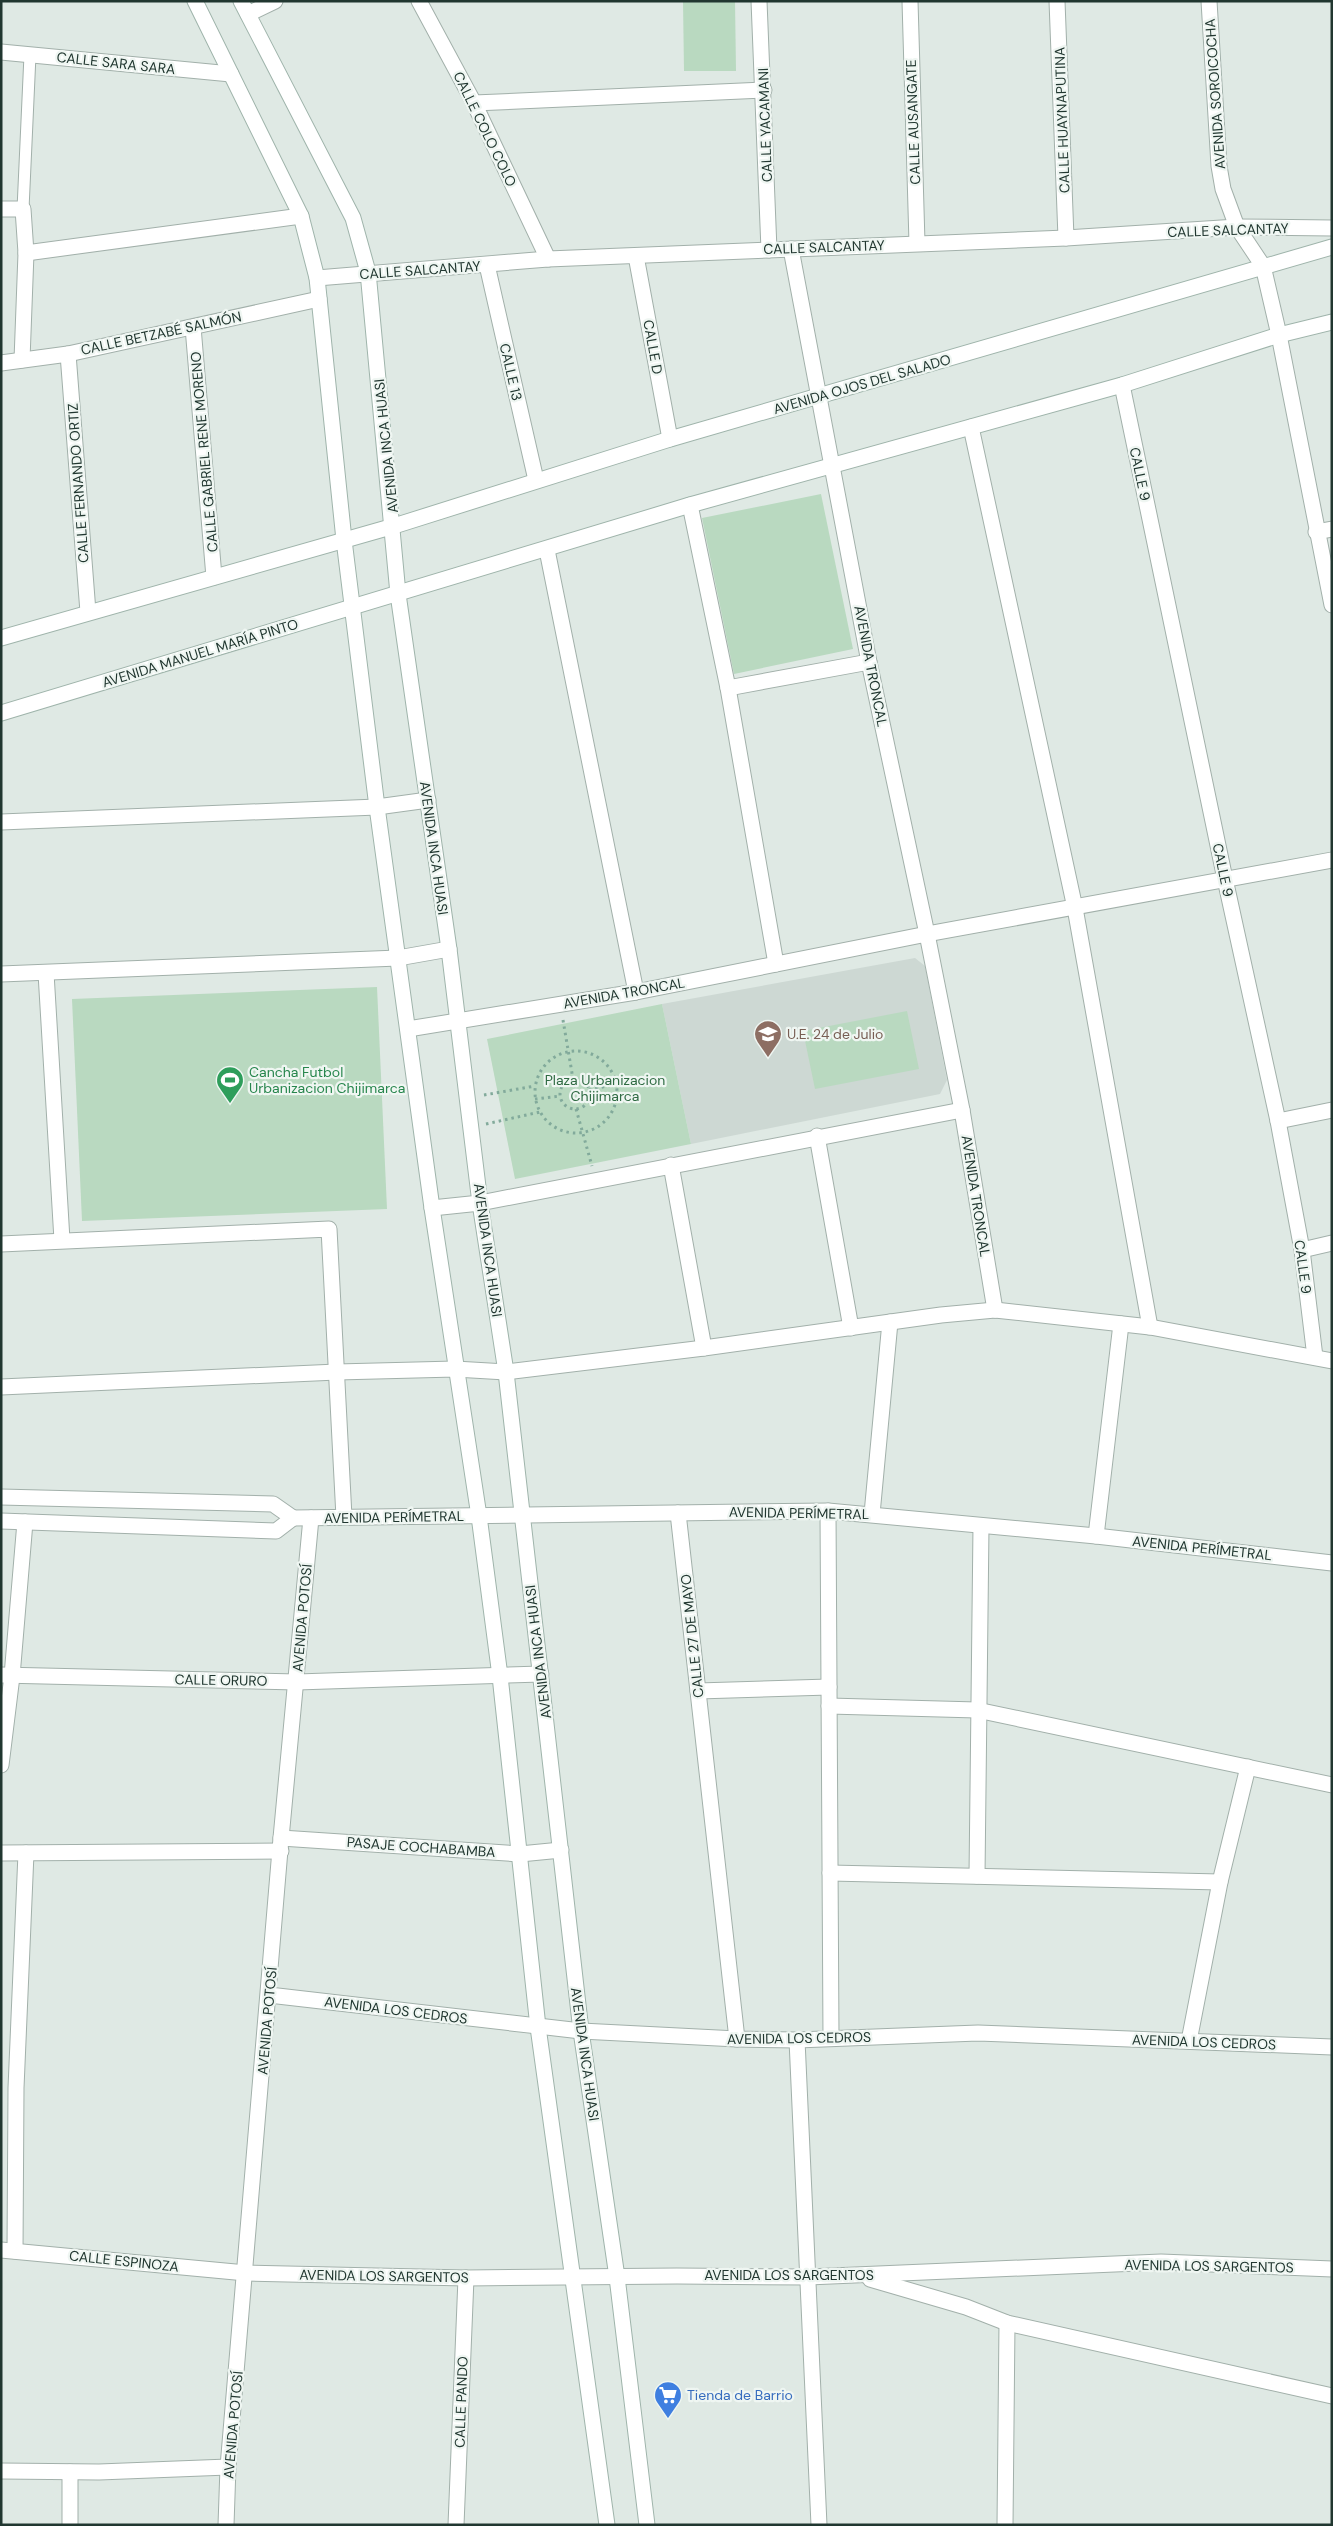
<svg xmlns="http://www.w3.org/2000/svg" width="1333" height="2526" font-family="'DM Sans',sans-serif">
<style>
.built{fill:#cdd8d3}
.green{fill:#b9d9c0}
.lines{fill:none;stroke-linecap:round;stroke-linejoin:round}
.lane-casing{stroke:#a2b0aa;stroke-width:13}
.street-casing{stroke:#a2b0aa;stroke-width:17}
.secondary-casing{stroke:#9fb4ab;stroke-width:17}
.path{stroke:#82aa9b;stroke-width:3;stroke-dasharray:2.5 4;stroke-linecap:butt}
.lane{stroke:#fff;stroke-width:11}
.street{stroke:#fff;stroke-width:15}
.secondary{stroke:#fff;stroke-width:15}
.labels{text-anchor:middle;stroke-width:4.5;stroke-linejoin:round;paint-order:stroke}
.street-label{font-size:14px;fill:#213730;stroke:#eff6f2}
.education-label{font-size:14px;fill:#785e54;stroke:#eff6f2;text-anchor:start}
.leisure-label{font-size:14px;fill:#27864d;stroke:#eff6f2;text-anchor:start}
.park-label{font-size:14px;fill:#2f6b43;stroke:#eff6f2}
.shop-label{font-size:14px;fill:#366cbe;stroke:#eff6f2;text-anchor:start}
</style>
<rect width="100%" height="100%" fill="#dfe9e4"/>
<path class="built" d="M 915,958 L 925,966 L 947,1080 L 940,1094 L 691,1144 L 662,1004 Z"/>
<g class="green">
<path d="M 683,1 L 735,1 L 736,71 L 684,71 Z"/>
<path d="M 821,494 L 853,649 L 734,674 L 702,518 Z"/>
<path d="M 377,987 L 387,1209 L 82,1221 L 72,999 Z"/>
<path d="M 662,1004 L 691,1144 L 515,1179 L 487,1039 Z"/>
<path d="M 907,1011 L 919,1069 L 815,1089 L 803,1031 Z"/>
</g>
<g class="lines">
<g class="lane-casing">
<path id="lane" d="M 23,209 L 30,55"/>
</g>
<g class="street-casing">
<g id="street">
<path d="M 419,1 L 474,103 L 548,259"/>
<path d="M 759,1 L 769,250"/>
<path d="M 910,1 L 917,243"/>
<path d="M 1057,1 L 1066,238"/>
<path d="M 1209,1 L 1219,166 L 1223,189 L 1237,227 L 1263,266 L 1279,335 L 1332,605"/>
<path d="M 248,14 L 275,1"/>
<path d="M 1,52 L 231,74"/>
<path d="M 474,103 L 764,90"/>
<path d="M 1,209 L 23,209 L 26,253 L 22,360"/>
<path d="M 791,249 L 869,662 L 927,934 L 962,1110 L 995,1310"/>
<path d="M 26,253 L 301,216"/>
<path d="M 636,256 L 670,439"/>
<path d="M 487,265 L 536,480"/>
<path d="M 317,278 L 548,259 L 1066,238 L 1237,227 L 1332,228"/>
<path d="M 193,327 L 214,577"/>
<path d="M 68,354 L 88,612"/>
<path d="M 1,363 L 68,354 L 319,299"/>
<path d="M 1122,385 L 1225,879 L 1278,1121 L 1302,1250 L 1315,1357"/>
<path d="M 971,427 L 1075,908 L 1150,1327"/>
<path d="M 690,505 L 728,688 L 776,964"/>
<path d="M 1316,532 L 1332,529"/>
<path d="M 547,550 L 636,992"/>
<path d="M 728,688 L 869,662"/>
<path d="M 1,822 L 377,807 L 428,800"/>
<path d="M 46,973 L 62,1240"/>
<path d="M 1,974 L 398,958 L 449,949"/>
<path d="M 408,1029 L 636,992 L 927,934 L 1332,860"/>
<path d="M 1278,1121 L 1332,1110"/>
<path d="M 817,1136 L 851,1328"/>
<path d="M 671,1165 L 704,1348"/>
<path d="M 432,1208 L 480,1203 L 962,1110"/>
<path d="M 1,1244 L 329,1229 L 344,1517"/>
<path d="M 1302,1250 L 1332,1243"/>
<path d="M 1,1387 L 337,1372 L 455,1369 L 506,1372 L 704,1348 L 941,1315 L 995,1310 L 1150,1327 L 1332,1361"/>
<path d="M 1,1497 L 273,1504 L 293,1518"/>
<path d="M 828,1511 L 831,2038"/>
<path d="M 678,1513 L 737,2039"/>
<path d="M 872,1514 L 890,1322"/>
<path d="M 293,1518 L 828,1511 L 1096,1536 L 1332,1563"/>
<path d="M 1,1521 L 276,1531 L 293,1518"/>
<path d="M 1096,1536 L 1121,1324"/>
<path d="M 1,1675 L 297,1682 L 541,1674"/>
<path d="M 698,1691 L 829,1687"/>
<path d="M 829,1706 L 977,1710 L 1332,1785"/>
<path d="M 1,1765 L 12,1676 L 25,1522"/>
<path d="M 281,1838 L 520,1854 L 561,1850"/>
<path d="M 1,1853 L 281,1851"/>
<path d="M 830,1873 L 1220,1882"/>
<path d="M 977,1876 L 981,1526"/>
<path d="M 269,1995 L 581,2031 L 737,2039 L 797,2040 L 978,2033 L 1332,2047"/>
<path d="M 797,2040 L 819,2525"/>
<path d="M 1189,2041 L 1220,1882 L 1248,1767"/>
<path d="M 1,2250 L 246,2273 L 466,2278 L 677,2276 L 808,2277 L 1161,2262 L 1332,2269"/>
<path d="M 15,2251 L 16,2088 L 26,1853"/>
<path d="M 870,2279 L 966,2307 L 1007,2323 L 1332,2396"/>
<path d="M 1,2471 L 99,2472 L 228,2467"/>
<path d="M 70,2472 L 70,2525"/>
<path d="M 226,2525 L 228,2467 L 281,1838 L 311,1518"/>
<path d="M 456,2525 L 466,2278"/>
<path d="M 1005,2525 L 1007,2323"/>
</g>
</g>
<g class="secondary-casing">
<g id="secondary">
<path d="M 195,1 L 301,216 L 317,278 L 344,540 L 377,807 L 432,1208 L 479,1516 L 500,1676 L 538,2027 L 607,2525"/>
<path d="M 241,1 L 353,218 L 368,272 L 398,594 L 449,949 L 480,1203 L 506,1372 L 581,2031 L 617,2277 L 647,2525"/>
<path d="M 1,638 L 394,526 L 670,439 L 1332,247"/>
<path d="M 1,713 L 690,505 L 1122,385 L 1279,335 L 1332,322"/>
</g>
</g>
<g class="path">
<path d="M 563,1020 L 573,1079"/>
<circle cx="576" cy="1092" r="41"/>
<circle cx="575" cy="1094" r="15"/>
<path d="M 589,1090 L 616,1084"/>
<path d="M 484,1095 L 535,1086"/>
<path d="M 535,1099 L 560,1096"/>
<path d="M 576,1109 L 592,1166"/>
<path d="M 486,1124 L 540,1112"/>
</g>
<use href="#lane" class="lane"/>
<use href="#street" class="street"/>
<use href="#secondary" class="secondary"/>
</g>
<defs>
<g id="school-pin" transform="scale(1.4375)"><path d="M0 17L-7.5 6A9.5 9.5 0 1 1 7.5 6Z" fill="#8d6e63" stroke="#eff6f2"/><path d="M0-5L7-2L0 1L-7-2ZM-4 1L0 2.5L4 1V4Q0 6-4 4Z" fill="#fff"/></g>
<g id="stadium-pin" transform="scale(1.4375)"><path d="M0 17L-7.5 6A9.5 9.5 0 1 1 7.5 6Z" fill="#2e9e5b" stroke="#eff6f2"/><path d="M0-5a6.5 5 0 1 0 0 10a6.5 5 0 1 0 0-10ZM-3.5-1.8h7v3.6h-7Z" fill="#fff"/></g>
<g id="supermarket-pin" transform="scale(1.4375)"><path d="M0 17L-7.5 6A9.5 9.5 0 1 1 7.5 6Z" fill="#3f7fe0" stroke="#eff6f2"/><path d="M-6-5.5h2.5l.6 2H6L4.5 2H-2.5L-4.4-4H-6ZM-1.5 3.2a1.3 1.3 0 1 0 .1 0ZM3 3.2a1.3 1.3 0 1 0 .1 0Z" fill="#fff"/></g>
</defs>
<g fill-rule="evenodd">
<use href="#school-pin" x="768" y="1034"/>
<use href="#stadium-pin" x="230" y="1080"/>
<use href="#supermarket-pin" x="668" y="2395"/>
</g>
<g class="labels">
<g class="street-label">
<text transform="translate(116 63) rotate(6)" y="5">CALLE SARA SARA</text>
<text transform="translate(1215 94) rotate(-94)" y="5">AVENIDA SOROICOCHA</text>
<text transform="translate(1062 120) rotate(-92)" y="5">CALLE HUAYNAPUTINA</text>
<text transform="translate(913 122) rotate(-92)" y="5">CALLE AUSANGATE</text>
<text transform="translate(765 125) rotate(-92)" y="5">CALLE YACAMANI</text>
<text transform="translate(485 129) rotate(64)" y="5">CALLE COLO COLO</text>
<text transform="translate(1228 230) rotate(-2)" y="5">CALLE SALCANTAY</text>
<text transform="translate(824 247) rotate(-2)" y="5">CALLE SALCANTAY</text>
<text transform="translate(420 270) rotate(-4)" y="5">CALLE SALCANTAY</text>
<text transform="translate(161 333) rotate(-12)" y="5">CALLE BETZABÉ SALMÓN</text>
<text transform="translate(653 347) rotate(80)" y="5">CALLE D</text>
<text transform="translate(511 372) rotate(77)" y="5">CALLE 13</text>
<text transform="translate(862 384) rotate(-16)" y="5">AVENIDA OJOS DEL SALADO</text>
<text transform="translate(386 446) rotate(-96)" y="5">AVENIDA INCA HUASI</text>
<text transform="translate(204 452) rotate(-95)" y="5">CALLE GABRIEL RENE MORENO</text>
<text transform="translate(1140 474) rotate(78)" y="5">CALLE 9</text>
<text transform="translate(78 483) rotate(-94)" y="5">CALLE FERNANDO ORTIZ</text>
<text transform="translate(200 653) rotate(-17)" y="5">AVENIDA MANUEL MARÍA PINTO</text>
<text transform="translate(871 666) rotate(79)" y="5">AVENIDA TRONCAL</text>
<text transform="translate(434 848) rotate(82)" y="5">AVENIDA INCA HUASI</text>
<text transform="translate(1223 870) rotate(78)" y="5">CALLE 9</text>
<text transform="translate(624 993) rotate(-10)" y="5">AVENIDA TRONCAL</text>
<text transform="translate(976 1196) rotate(81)" y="5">AVENIDA TRONCAL</text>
<text transform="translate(488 1250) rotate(82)" y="5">AVENIDA INCA HUASI</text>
<text transform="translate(1303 1267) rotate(82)" y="5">CALLE 9</text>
<text transform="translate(799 1513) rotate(1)" y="5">AVENIDA PERÍMETRAL</text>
<text transform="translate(394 1517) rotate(-1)" y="5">AVENIDA PERÍMETRAL</text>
<text transform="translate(1202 1548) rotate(6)" y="5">AVENIDA PERÍMETRAL</text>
<text transform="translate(302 1618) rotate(-85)" y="5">AVENIDA POTOSÍ</text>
<text transform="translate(692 1636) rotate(-96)" y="5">CALLE 27 DE MAYO</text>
<text transform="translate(538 1652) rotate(-97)" y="5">AVENIDA INCA HUASI</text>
<text transform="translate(221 1680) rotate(1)" y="5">CALLE ORURO</text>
<text transform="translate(421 1847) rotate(4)" y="5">PASAJE COCHABAMBA</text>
<text transform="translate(396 2010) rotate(7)" y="5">AVENIDA LOS CEDROS</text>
<text transform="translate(267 2021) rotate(-85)" y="5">AVENIDA POTOSÍ</text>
<text transform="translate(799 2038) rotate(-1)" y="5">AVENIDA LOS CEDROS</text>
<text transform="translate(1204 2042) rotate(2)" y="5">AVENIDA LOS CEDROS</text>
<text transform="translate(585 2054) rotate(82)" y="5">AVENIDA INCA HUASI</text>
<text transform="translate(124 2261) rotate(6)" y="5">CALLE ESPINOZA</text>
<text transform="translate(1209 2266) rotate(1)" y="5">AVENIDA LOS SARGENTOS</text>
<text x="789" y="2280">AVENIDA LOS SARGENTOS</text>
<text transform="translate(384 2276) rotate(1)" y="5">AVENIDA LOS SARGENTOS</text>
<text transform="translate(461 2402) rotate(-88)" y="5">CALLE PANDO</text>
<text transform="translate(233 2425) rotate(-85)" y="5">AVENIDA POTOSÍ</text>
</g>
<g class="education-label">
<text x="787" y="1039">U.E. 24 de Julio</text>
</g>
<g class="leisure-label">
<text x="249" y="1077">Cancha Futbol<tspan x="249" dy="16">Urbanizacion Chijimarca</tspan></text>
</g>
<g class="park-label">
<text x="605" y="1085">Plaza Urbanizacion<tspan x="605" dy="16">Chijimarca</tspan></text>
</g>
<g class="shop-label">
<text x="687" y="2400">Tienda de Barrio</text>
</g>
</g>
<rect width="1333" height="2526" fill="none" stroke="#213730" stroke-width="5"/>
</svg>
